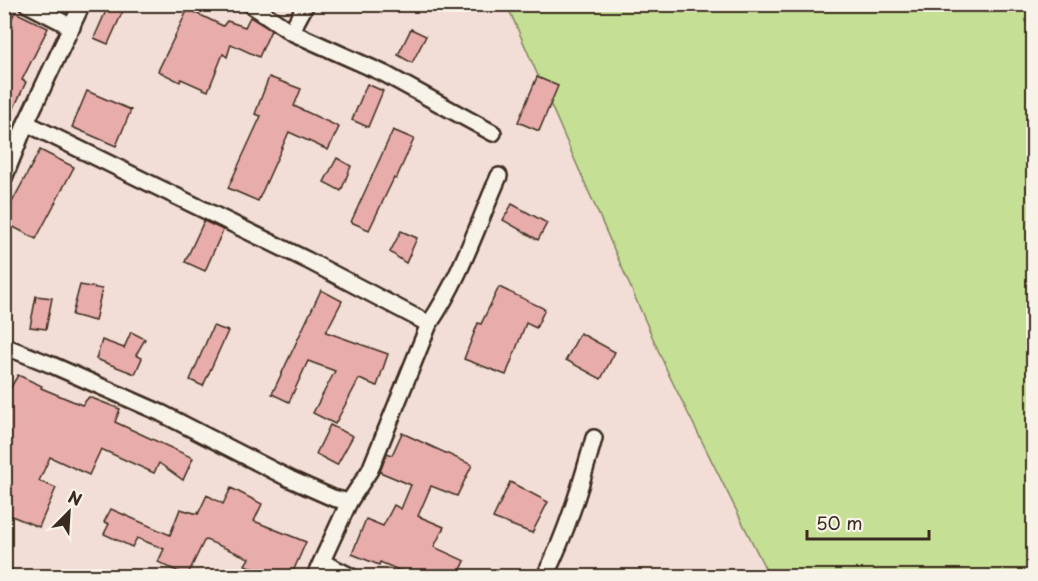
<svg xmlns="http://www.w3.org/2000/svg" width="1038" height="581" font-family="'Playpen Sans',sans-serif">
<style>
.green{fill:#c5df95;stroke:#80845a;stroke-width:1.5}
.building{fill:#e8adab;stroke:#3b2a1e;stroke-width:1.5}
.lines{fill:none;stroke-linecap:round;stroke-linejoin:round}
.minor-casing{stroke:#3b2a1e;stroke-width:20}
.minor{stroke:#f7f3e8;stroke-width:15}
</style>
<rect width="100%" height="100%" fill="#f2ded6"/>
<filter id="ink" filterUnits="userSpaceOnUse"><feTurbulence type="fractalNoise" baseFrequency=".0167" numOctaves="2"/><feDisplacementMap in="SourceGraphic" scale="12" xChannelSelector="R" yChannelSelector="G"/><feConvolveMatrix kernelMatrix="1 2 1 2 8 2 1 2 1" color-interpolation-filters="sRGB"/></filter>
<g filter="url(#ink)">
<path class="green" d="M 507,5 L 1033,5 L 1033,576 L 769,576 L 669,375 Z"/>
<g class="building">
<path d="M 109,4 L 126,4 L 108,44 L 94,38 Z"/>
<path d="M 188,9 L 223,26 L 227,21 L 245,27 L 250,17 L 271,30 L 259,57 L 231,44 L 227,57 L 223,54 L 208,91 L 181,79 L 180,82 L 158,71 Z"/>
<path d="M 15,12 L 48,28 L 22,80 L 26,82 L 14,108 L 4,104 L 4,34 Z"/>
<path d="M 411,29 L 426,36 L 412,63 L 398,55 Z"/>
<path d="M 269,77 L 301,89 L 294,106 L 339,127 L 328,150 L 289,132 L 258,201 L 228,188 L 261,116 L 255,114 Z"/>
<path d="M 537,77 L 558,86 L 539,131 L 518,122 Z"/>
<path d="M 367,84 L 383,91 L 368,127 L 352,120 Z"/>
<path d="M 87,91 L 131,110 L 116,146 L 72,127 Z"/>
<path d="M 393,130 L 414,139 L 396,179 L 394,178 L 369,230 L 351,222 Z"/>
<path d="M 40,150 L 74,167 L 36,239 L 4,222 L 4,217 Z"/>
<path d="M 337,158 L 351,166 L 341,191 L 324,182 Z"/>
<path d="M 512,204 L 547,223 L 538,240 L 503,220 Z"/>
<path d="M 204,221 L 223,230 L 205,271 L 185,262 Z"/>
<path d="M 401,231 L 417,238 L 406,263 L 390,252 Z"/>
<path d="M 80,285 L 102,289 L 95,321 L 72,315 Z"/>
<path d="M 499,287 L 545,309 L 536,328 L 526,323 L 506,375 L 464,359 L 478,323 L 481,324 Z"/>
<path d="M 321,290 L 342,301 L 326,332 L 388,354 L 377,386 L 359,379 L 335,424 L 313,413 L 335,371 L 308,361 L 289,402 L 272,394 Z"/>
<path d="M 36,296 L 52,298 L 46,329 L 30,327 Z"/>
<path d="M 213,326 L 228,331 L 203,386 L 190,380 Z"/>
<path d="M 131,332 L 145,339 L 136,355 L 142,358 L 135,374 L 96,359 L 102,340 L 124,348 Z"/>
<path d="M 580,333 L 615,352 L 601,379 L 566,360 Z"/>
<path d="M 18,375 L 42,386 L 41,388 L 82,405 L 89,397 L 120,409 L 115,422 L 193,458 L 183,480 L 159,463 L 154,473 L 101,449 L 89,475 L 50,457 L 39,481 L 56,488 L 39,527 L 4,513 L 4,464 L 9,454 L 4,452 L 4,399 Z"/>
<path d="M 330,425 L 353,436 L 337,465 L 316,454 Z"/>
<path d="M 402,433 L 472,465 L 457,496 L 431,486 L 418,516 L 444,527 L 434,547 L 465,561 L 458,576 L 413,576 L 380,562 L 379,565 L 352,554 L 366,519 L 383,526 L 394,505 L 401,509 L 411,485 L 380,472 L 387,453 L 392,455 Z"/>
<path d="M 510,482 L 548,502 L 532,533 L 493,518 Z"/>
<path d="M 231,488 L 262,504 L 254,521 L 306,542 L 291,576 L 271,576 L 245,565 L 249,558 L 206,540 L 204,541 L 187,576 L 158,562 L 164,549 L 137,538 L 132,547 L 104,534 L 109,524 L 104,522 L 111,509 L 170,535 L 180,509 L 198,514 L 207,495 L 223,504 Z"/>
</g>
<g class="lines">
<g class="minor-casing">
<g id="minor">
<path d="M 27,4 L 72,27"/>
<path d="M 250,4 L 291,32 L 385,74 L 493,133"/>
<path d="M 291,32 L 306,4"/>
<path d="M 26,123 L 307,260 L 429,324"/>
<path d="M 4,178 L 26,123 L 82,4"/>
<path d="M 4,346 L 52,365 L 161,413 L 290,479 L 333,498 L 349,502 L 370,470 L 429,324 C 460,279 477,226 499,176"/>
<path d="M 322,562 L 350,576"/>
<path d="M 4,576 L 5,576"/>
<path d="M 315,576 L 349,502"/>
<path d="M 545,576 C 567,532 581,485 594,438"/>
</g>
</g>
<use href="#minor" class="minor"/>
</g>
</g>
<rect width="1038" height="581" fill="none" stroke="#f7f3e8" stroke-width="24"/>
<rect x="12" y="12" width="1014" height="557" fill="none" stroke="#3b2a1e" stroke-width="2" filter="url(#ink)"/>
<g transform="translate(69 512) rotate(24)" stroke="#f7f3e8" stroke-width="4.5" paint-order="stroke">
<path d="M0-4.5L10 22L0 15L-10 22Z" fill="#3b2a1e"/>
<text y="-9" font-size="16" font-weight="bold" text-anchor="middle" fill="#3b2a1e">N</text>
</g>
<path d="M807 530v9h122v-9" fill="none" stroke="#3b2a1e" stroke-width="3"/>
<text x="816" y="530" font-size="18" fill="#3b2a1e" stroke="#f7f3e8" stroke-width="4.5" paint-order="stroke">50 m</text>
</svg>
